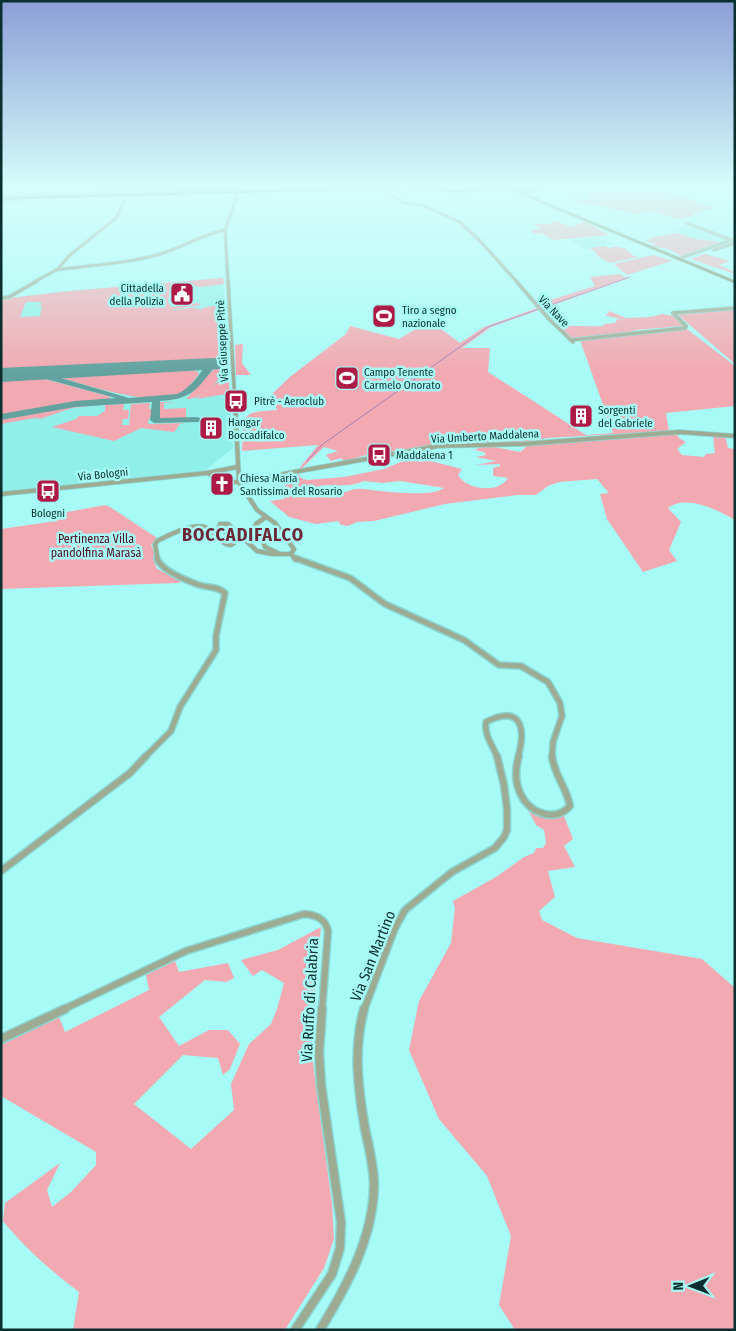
<svg xmlns="http://www.w3.org/2000/svg" width="736" height="1331" font-family="'Fira Sans Condensed',sans-serif">
<style>
.built{fill:#90efe9}
.green{fill:#f2a9b2;fill-rule:evenodd}
.lines{fill:none;stroke-linecap:round;stroke-linejoin:round}
.stream{stroke:#a17eba;stroke-width:1}
.taxiway{fill:#63a29f;fill-rule:evenodd}
.runway{fill:#63a29f;fill-rule:evenodd}
.tertiary-far5-casing{stroke:#8bd6d2;stroke-width:4}
.tertiary-far4-casing{stroke:#8bd6d2;stroke-width:4.5}
.tertiary-far3-casing{stroke:#8bd6d2;stroke-width:5.5}
.tertiary-far2-casing{stroke:#8bd6d2;stroke-width:8}
.tertiary-far1-casing{stroke:#8bd6d2;stroke-width:9}
.tertiary-casing{stroke:#8bd6d2;stroke-width:11}
.secondary-far1-casing{stroke:#8bd6d2;stroke-width:4}
.secondary-casing{stroke:#8bd6d2;stroke-width:4.5}
.primary-casing{stroke:#8bd6d2;stroke-width:4.5}
.tertiary-far5{stroke:#9eab93;stroke-width:2.5}
.tertiary-far4{stroke:#9eab93;stroke-width:3}
.tertiary-far3{stroke:#9eab93;stroke-width:4}
.tertiary-far2{stroke:#9eab93;stroke-width:5}
.tertiary-far1{stroke:#9eab93;stroke-width:6}
.tertiary{stroke:#9eab93;stroke-width:8}
.secondary-far1{stroke:#7a8d6a;stroke-width:2.5}
.secondary{stroke:#7a8d6a;stroke-width:3}
.primary{stroke:#60774c;stroke-width:3}
.tram{stroke:#1f4948;stroke-width:1}
.tertiary-bridge-casing{stroke:#8bd6d2;stroke-width:4;stroke-linecap:butt}
.tertiary-bridge{stroke:#9eab93;stroke-width:2.5}
.labels{text-anchor:middle;stroke-width:5;stroke-linejoin:round;paint-order:stroke}
.far-poi-label{font-size:11px;fill:#0b2f2e;stroke:#a7fbf6;text-anchor:start}
.far-street-label{font-size:11px;fill:#0b2f2e;stroke:#a7fbf6}
.park-label{font-size:12px;fill:#520c1f;stroke:#a7fbf6}
.near-street-label{font-size:15px;fill:#0b2f2e;stroke:#a7fbf6}
.district-label{font-size:18px;font-weight:bold;letter-spacing:1px;fill:#6c2634;stroke:#a7fbf6}
</style>
<rect width="100%" height="100%" fill="#a7fbf6"/>
<g class="built">
<path d="M 690,225 L 729,240 L 723,242 L 695,239 L 669,229 Z"/>
<path d="M 597,237 L 615,244 L 585,249 L 570,240 Z"/>
<path d="M 223,278 L 233,448 L 202,473 L 1,493 L 1,299 L 69,291 Z"/>
</g>
<g class="green">
<path d="M 563,186 L 654,186 L 708,206 L 716,207 L 693,214 L 694,216 L 677,219 L 655,211 L 634,214 L 596,205 L 588,205 L 569,199 L 590,200 L 589,195 Z"/>
<path d="M 550,221 C 563,221 567,228 577,227 L 573,225 L 586,222 L 609,235 L 553,240 L 542,233 L 535,234 L 530,230 L 540,229 L 534,224 L 550,224 L 552,223 Z"/>
<path d="M 678,233 L 695,239 L 723,242 L 682,256 L 668,249 L 651,246 L 656,244 L 645,241 L 651,240 L 649,238 Z"/>
<path d="M 605,246 L 609,248 C 618,246 626,247 632,255 L 638,257 L 610,263 L 596,255 L 598,255 L 590,248 Z"/>
<path d="M 705,254 L 730,261 L 719,265 L 735,272 L 735,274 L 691,259 Z"/>
<path d="M 653,255 L 672,261 L 627,275 L 614,264 Z"/>
<path d="M 620,274 L 625,277 L 632,277 L 542,309 L 538,304 L 595,286 L 590,277 Z"/>
<path d="M 223,278 L 224,284 L 200,287 L 191,285 L 170,286 L 168,302 L 171,307 L 197,303 L 201,305 L 170,310 C 180,311 193,305 202,310 L 202,308 L 225,304 L 230,400 L 225,400 L 224,395 L 228,397 L 228,392 L 226,394 L 196,399 C 217,382 227,384 220,352 C 220,359 222,368 220,375 C 217,387 197,400 186,399 L 214,369 L 213,360 L 1,371 L 1,299 L 69,291 ZM 26,302 L 41,302 L 41,305 L 34,306 L 42,306 L 40,316 L 20,317 Z"/>
<path d="M 537,308 L 539,310 L 491,327 L 462,348 L 490,348 L 488,372 L 586,435 L 613,433 L 580,340 L 687,329 L 735,366 L 735,406 L 666,413 L 669,431 L 548,438 L 522,442 L 430,445 L 375,455 L 372,453 L 344,462 L 341,458 L 331,461 L 326,455 L 338,451 L 324,447 L 300,470 L 298,470 L 318,445 L 242,451 C 245,415 238,412 277,410 L 271,395 L 291,376 L 346,334 L 350,326 L 399,339 L 426,323 L 433,323 L 460,343 L 484,327 Z"/>
<path d="M 735,309 L 735,364 L 677,314 Z"/>
<path d="M 609,311 L 626,318 L 650,317 L 662,314 L 674,316 L 684,326 L 635,330 L 636,332 L 572,339 L 559,327 C 575,325 587,327 603,326 L 604,324 L 615,323 L 617,319 L 626,320 L 607,316 L 605,314 L 608,314 Z"/>
<path d="M 243,344 L 242,363 L 251,375 L 236,375 L 235,345 Z"/>
<path d="M 189,368 L 198,372 L 199,374 C 193,381 188,389 181,394 C 160,410 81,383 57,377 Z"/>
<path d="M 37,377 L 108,396 L 111,398 L 105,401 L 67,404 L 1,415 L 1,379 Z"/>
<path d="M 157,402 L 176,402 L 164,403 L 164,409 L 186,408 L 186,420 L 158,421 L 156,418 Z"/>
<path d="M 116,403 L 72,408 L 40,419 L 35,418 L 1,424 L 1,418 L 64,406 Z"/>
<path d="M 150,403 L 149,409 L 154,409 L 153,418 L 149,418 L 148,424 L 185,423 L 180,424 L 174,432 L 141,428 L 114,441 L 52,427 L 76,419 L 79,416 L 97,416 L 105,411 L 115,411 L 105,411 L 105,405 L 124,404 L 123,410 L 129,410 L 128,419 L 123,419 L 122,425 L 129,425 L 131,404 Z"/>
<path d="M 676,433 L 679,438 L 686,442 L 677,449 L 682,455 L 704,457 L 706,454 L 715,453 L 713,435 L 725,436 L 728,448 L 735,449 L 735,520 C 718,510 686,494 668,508 L 681,522 L 669,550 L 677,561 L 643,572 L 607,519 L 600,494 L 609,493 L 597,479 L 559,482 L 548,486 L 536,495 L 517,495 L 445,504 L 374,521 L 357,522 L 348,526 L 341,525 L 338,521 L 316,524 L 289,517 L 270,501 L 284,499 L 285,485 L 278,476 L 298,473 L 301,478 L 307,480 L 344,477 L 384,469 L 403,461 L 431,461 L 462,469 L 458,475 C 466,490 499,494 508,478 L 493,476 L 493,468 L 500,466 L 500,464 L 476,465 L 496,461 L 476,457 L 486,455 L 484,452 L 475,450 L 484,445 L 520,452 L 525,448 L 526,445 ZM 364,481 L 383,483 L 400,481 L 444,488 C 432,498 380,491 363,489 C 351,487 340,497 329,494 C 325,493 321,490 318,488 L 319,486 C 334,484 350,488 364,481 Z"/>
<path d="M 105,505 L 110,507 L 157,538 L 151,545 C 156,553 153,561 157,569 L 184,581 L 178,583 L 1,589 L 1,529 L 56,521 L 56,514 Z"/>
<path d="M 527,808 L 550,817 L 564,816 L 573,839 L 564,846 L 575,867 L 548,871 L 555,897 L 539,911 L 542,920 L 577,938 L 702,959 L 735,988 L 735,1330 L 515,1330 L 499,1305 L 511,1236 L 487,1176 L 439,1119 L 409,1050 L 419,1001 L 451,943 L 455,908 L 453,901 L 496,877 L 524,857 L 534,853 L 536,848 L 543,848 L 546,843 L 544,830 L 536,825 Z"/>
<path d="M 321,927 L 310,1041 L 332,1204 L 334,1239 L 324,1268 L 285,1330 L 73,1330 L 79,1292 C 50,1270 26,1249 3,1221 L 5,1203 L 60,1163 L 47,1190 L 52,1207 L 71,1192 L 96,1165 L 96,1152 L 1,1096 L 1,1045 L 59,1017 L 65,1032 L 149,990 L 146,975 L 175,961 L 179,972 L 228,963 L 234,978 L 226,982 L 205,980 L 159,1017 L 179,1046 L 209,1030 L 228,1030 L 240,1044 L 230,1069 L 223,1075 L 218,1058 L 183,1055 L 134,1104 L 191,1149 L 234,1110 L 231,1084 L 249,1044 L 271,1024 L 277,1009 L 284,983 L 262,970 L 253,976 L 241,960 L 278,950 Z"/>
</g>
<g class="lines">
<path class="stream" d="M 307,461 L 323,444 L 488,327 L 630,277"/>
<path class="taxiway" d="M 210,361 L 214,364 L 213,369 C 195,392 190,399 160,401 L 160,418 L 197,417 L 200,418 L 200,422 L 154,423 L 150,420 L 152,402 L 75,407 L 1,420 L 1,414 L 75,401 L 116,398 L 31,375 L 31,371 L 37,371 L 129,398 L 177,394 C 189,389 202,373 207,362 Z"/>
<path class="runway" d="M 213,358 L 221,359 L 224,364 L 221,369 L 1,382 L 1,368 Z"/>
<g class="tertiary-far5-casing">
<g id="tertiary-far5">
<path d="M 733,186 L 735,187"/>
<path d="M 414,188 L 433,188 L 453,192 L 508,188"/>
<path d="M 382,189 L 404,203 L 422,205 L 460,222 L 481,242 L 517,282"/>
<path d="M 520,193 L 557,186"/>
<path d="M 1,196 L 304,186"/>
<path d="M 1,200 L 28,199"/>
<path d="M 686,223 L 732,240"/>
<path d="M 714,250 L 735,243"/>
<path d="M 678,259 L 732,240"/>
<path d="M 56,270 C 90,265 126,264 160,254 C 182,248 202,234 225,230"/>
<path d="M 34,282 L 58,269 L 69,256 L 117,217 L 126,196"/>
<path d="M 228,282 L 225,230 L 239,191"/>
</g>
</g>
<g class="tertiary-far4-casing">
<g id="tertiary-far4">
<path d="M 228,281 L 235,404"/>
<path d="M 516,281 L 549,319 L 573,342"/>
<path d="M 1,298 L 9,297 L 37,281"/>
<path d="M 673,313 L 735,308"/>
<path d="M 571,340 L 685,328 L 686,326 L 673,313"/>
</g>
</g>
<g class="tertiary-far3-casing">
<g id="tertiary-far3">
<path d="M 235,403 L 239,482 L 257,510 L 275,523 L 294,549 L 291,554"/>
<path d="M 207,473 L 233,482 L 239,482 L 438,446 L 523,444 L 679,432 L 735,436"/>
<path d="M 1,494 L 207,473 L 237,467"/>
<path d="M 266,517 L 256,524 L 254,530 L 262,539 L 265,547 L 278,553"/>
<path d="M 291,554 L 296,560"/>
<path d="M 158,560 L 155,545 L 157,541 C 169,535 197,520 209,529 C 217,535 220,544 231,545 L 234,543 L 234,540 L 219,527 L 220,524 L 228,524 L 257,551 L 272,554 L 291,554"/>
</g>
</g>
<g class="tertiary-far2-casing">
<g id="tertiary-far2">
<path d="M 295,558 L 350,578 L 385,604 L 464,640 L 499,665 L 521,666 L 548,682 L 560,703 L 562,716 L 553,742 L 552,757"/>
<path d="M 145,757 L 171,731 L 180,707 L 216,650 L 216,636 L 225,593 C 218,586 208,588 199,585 C 188,581 160,570 157,558"/>
<path d="M 497,757 C 493,745 484,736 486,722 C 522,704 526,729 518,757"/>
</g>
</g>
<g class="tertiary-far1-casing">
<g id="tertiary-far1">
<path d="M 519,756 C 515,769 515,783 521,795 C 530,813 555,823 570,806 C 567,788 554,775 552,756"/>
<path d="M 1,871 L 130,773 L 146,756"/>
<path d="M 62,1010 L 186,951 L 304,914 C 316,915 325,918 328,931 L 322,1010"/>
<path d="M 364,1010 L 395,928 L 405,910 L 452,872 L 495,848 L 504,837 L 507,830 L 507,809 L 504,785 L 497,756"/>
</g>
</g>
<g class="tertiary-casing">
<g id="tertiary">
<path d="M 1,1039 L 65,1009"/>
<path d="M 295,1330 L 332,1274 L 340,1248 L 341,1222 L 321,1085 L 319,1052 L 322,1009"/>
<path d="M 320,1330 C 347,1286 373,1238 374,1186 C 374,1167 369,1147 365,1129 C 358,1089 353,1049 364,1009"/>
</g>
</g>
<g class="secondary-far1-casing">
<path id="secondary-far1" d="M 508,188 L 735,282"/>
</g>
<g class="secondary-casing">
<path id="secondary" d="M 733,281 L 735,282"/>
</g>
<g class="primary-casing">
<g id="primary">
<path d="M 504,186 L 523,192 L 538,189 L 536,186"/>
<path d="M 1,198 L 432,186"/>
</g>
</g>
<use href="#tertiary-far5" class="tertiary-far5"/>
<use href="#tertiary-far4" class="tertiary-far4"/>
<use href="#tertiary-far3" class="tertiary-far3"/>
<use href="#tertiary-far2" class="tertiary-far2"/>
<use href="#tertiary-far1" class="tertiary-far1"/>
<use href="#tertiary" class="tertiary"/>
<use href="#secondary-far1" class="secondary-far1"/>
<use href="#secondary" class="secondary"/>
<use href="#primary" class="primary"/>
<path class="tram" d="M 1,199 L 426,187 L 453,192 L 497,189 L 499,186"/>
<g class="tertiary-bridge-casing">
<path id="tertiary-bridge" d="M 237,191 L 238,189"/>
</g>
<use href="#tertiary-bridge" class="tertiary-bridge"/>
</g>
<linearGradient id="sky" x2="0" y2="1"><stop stop-color="#8b9ed6"/><stop offset="0.5" stop-color="#d7fdfb"/><stop offset="1" stop-color="#d7fdfb" stop-opacity="0"/></linearGradient>
<rect width="736" height="373" fill="url(#sky)"/>
<defs>
<g id="civic-square" transform="scale(1.25)"><rect x="-9" y="-9" width="18" height="18" rx="4" fill="#ad1a46" stroke="#a7fbf6"/><path d="M-.6-6.5H3V-4.5H.6V-3L4-1V1h2V6H-6V1h2V-1L-.6-3ZM-1.2 2.5V6h2.4V2.5Z" fill="#fff"/></g>
<g id="stadium-square" transform="scale(1.25)"><rect x="-9" y="-9" width="18" height="18" rx="4" fill="#ad1a46" stroke="#a7fbf6"/><path d="M0-5a6.5 5 0 1 0 0 10a6.5 5 0 1 0 0-10ZM-3.5-1.8h7v3.6h-7Z" fill="#fff"/></g>
<g id="bus-square" transform="scale(1.25)"><rect x="-9" y="-9" width="18" height="18" rx="4" fill="#ad1a46" stroke="#a7fbf6"/><path d="M-5-6H5V4H4V6H2V4H-2V6H-4V4H-5ZM-3.5-4V0h7V-4ZM-3.5 1.2v1.5H-2V1.2ZM2 1.2v1.5H3.5V1.2Z" fill="#fff"/></g>
<g id="building-square" transform="scale(1.25)"><rect x="-9" y="-9" width="18" height="18" rx="4" fill="#ad1a46" stroke="#a7fbf6"/><path d="M-4-6H4V6H1V3H-1V6H-4ZM-2.5-4.3h1.7v1.8h-1.7ZM.8-4.3h1.7v1.8H.8ZM-2.5-1h1.7V.8h-1.7ZM.8-1h1.7V.8H.8Z" fill="#fff"/></g>
<g id="church-square" transform="scale(1.25)"><rect x="-9" y="-9" width="18" height="18" rx="4" fill="#ad1a46" stroke="#a7fbf6"/><path d="M-1.2-6h2.4v3.5h3.3v2.4h-3.3V6h-2.4V-.1h-3.3v-2.4h3.3Z" fill="#fff"/></g>
</defs>
<g fill-rule="evenodd">
<use href="#civic-square" x="182" y="294"/>
<use href="#stadium-square" x="384" y="316"/>
<use href="#stadium-square" x="347" y="378"/>
<use href="#bus-square" x="236" y="401"/>
<use href="#building-square" x="581" y="416"/>
<use href="#building-square" x="211" y="428"/>
<use href="#bus-square" x="379" y="455"/>
<use href="#church-square" x="222" y="484"/>
<use href="#bus-square" x="48" y="491"/>
</g>
<g class="labels">
<g class="far-poi-label">
<text x="164" y="292" text-anchor="end">Cittadella<tspan x="164" dy="13">della Polizia</tspan></text>
<text x="402" y="314">Tiro a segno<tspan x="402" dy="13">nazionale</tspan></text>
<text x="364" y="376">Campo Tenente<tspan x="364" dy="13">Carmelo Onorato</tspan></text>
<text x="254" y="405">Pitrè - Aeroclub</text>
<text x="598" y="414">Sorgenti<tspan x="598" dy="13">del Gabriele</tspan></text>
<text x="228" y="426">Hangar<tspan x="228" dy="13">Boccadifalco</tspan></text>
<text x="396" y="459">Maddalena 1</text>
<text x="240" y="482">Chiesa Maria<tspan x="240" dy="13">Santissima del Rosario</tspan></text>
<text x="48" y="517" text-anchor="middle">Bologni</text>
</g>
<g class="far-street-label">
<text transform="translate(554 311) rotate(46)" y="4">Via Nave</text>
<text transform="translate(222 341) rotate(-93)" y="4">Via Giuseppe Pitrè</text>
<text transform="translate(485 436) rotate(-3)" y="4">Via Umberto Maddalena</text>
<text transform="translate(103 474) rotate(-6)" y="4">Via Bologni</text>
</g>
<g class="park-label">
<text x="96" y="543">Pertinenza Villa<tspan x="96" dy="14">pandolfina Marasà</tspan></text>
</g>
<g class="near-street-label">
<text transform="translate(373 956) rotate(-68)" y="5">Via San Martino</text>
<text transform="translate(310 1000) rotate(-87)" y="5">Via Ruffo di Calabria</text>
</g>
<g class="district-label">
<text x="243" y="541">BOCCADIFALCO</text>
</g>
</g>
<rect width="736" height="1331" fill="none" stroke="#0b2f2e" stroke-width="5"/>
<g transform="translate(691 1286) rotate(269)" stroke="#a7fbf6" stroke-width="4" paint-order="stroke">
<path d="M0-4L9 19L0 12L-9 19Z" fill="#0b2f2e"/>
<text y="-8" font-size="14" font-weight="bold" text-anchor="middle" fill="#0b2f2e">N</text>
</g>
</svg>
